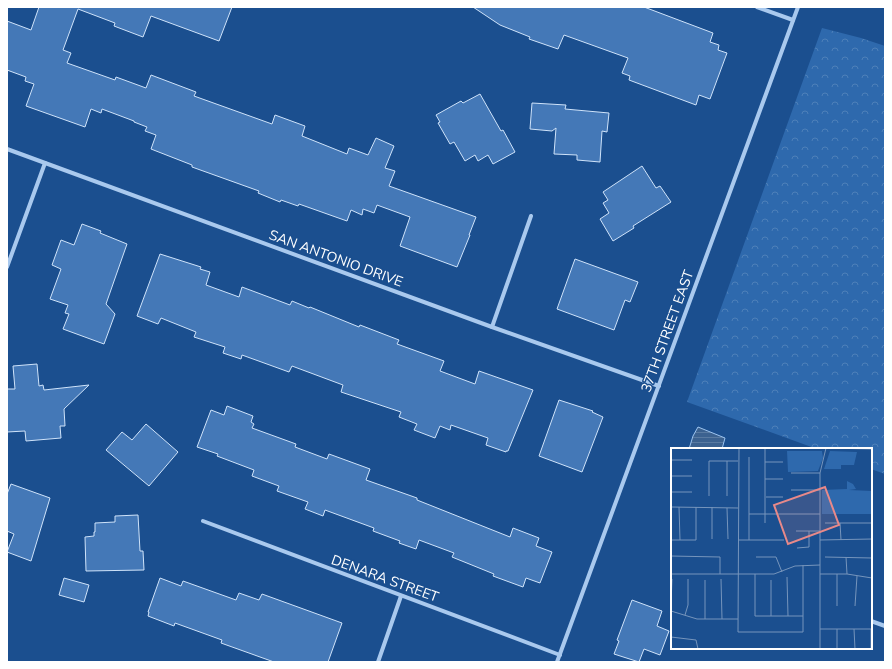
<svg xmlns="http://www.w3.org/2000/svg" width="892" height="669" font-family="'Nunito Sans',sans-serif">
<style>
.park{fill:url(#park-crowns)}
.water{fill:url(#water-rules);stroke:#9cc4f0}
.building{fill:#4478b7;stroke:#cfe3fa}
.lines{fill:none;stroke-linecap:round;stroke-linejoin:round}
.minor{stroke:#a9c9ee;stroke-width:4}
.labels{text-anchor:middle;stroke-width:3;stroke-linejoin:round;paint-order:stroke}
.street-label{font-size:14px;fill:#fff;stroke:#1b4f8f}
.inset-road{fill:none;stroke:#7695bc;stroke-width:1}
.view{fill:#e88989;fill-opacity:0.15;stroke:#e88989;stroke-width:2}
.inset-edge{fill:none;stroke:#fff;stroke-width:2}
</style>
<defs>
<pattern id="park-crowns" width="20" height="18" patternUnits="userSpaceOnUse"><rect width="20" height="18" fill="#2e69ad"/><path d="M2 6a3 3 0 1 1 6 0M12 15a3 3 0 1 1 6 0" fill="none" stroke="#4d80b9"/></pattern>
<pattern id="water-rules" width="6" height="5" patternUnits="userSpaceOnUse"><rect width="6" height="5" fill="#3c6290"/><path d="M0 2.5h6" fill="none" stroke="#597aa1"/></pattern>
</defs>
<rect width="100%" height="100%" fill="#1b4f8f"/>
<path class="park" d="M 822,28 L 861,38 L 885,46 L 885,474 L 871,469 L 871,449 L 817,449 L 687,402 Z"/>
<path class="water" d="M 698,427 L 725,438 L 722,449 L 689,449 L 693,436 Z"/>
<g class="building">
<path d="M 39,7 L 232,7 L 219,41 L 151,16 L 143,37 L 114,26 L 115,23 L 78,9 L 63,50 L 71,53 L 67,63 L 115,80 L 116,77 L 146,88 L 151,75 L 196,92 L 194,96 L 272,124 L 275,115 L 305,126 L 302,136 L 347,154 L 349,148 L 368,155 L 376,138 L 394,146 L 385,168 L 395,171 L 389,186 L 476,217 L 469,235 L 470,235 L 457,267 L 400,246 L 410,217 L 377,205 L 374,213 L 363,209 L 362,215 L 351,210 L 347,221 L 299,204 L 298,206 L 281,200 L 280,202 L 258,193 L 259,191 L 192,167 L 192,165 L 151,149 L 156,135 L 145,131 L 147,127 L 134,122 L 134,121 L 102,109 L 101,113 L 91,109 L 85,127 L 26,106 L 34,84 L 25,81 L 26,77 L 7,70 L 7,21 L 31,30 Z"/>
<path d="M 473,7 L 644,7 L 713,33 L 710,42 L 719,45 L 718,50 L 727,53 L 710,99 L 699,95 L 696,105 L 629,80 L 630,76 L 622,73 L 628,58 L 564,35 L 558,49 L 529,39 L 530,37 L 500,25 Z"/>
<path d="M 480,94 L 501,131 L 503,130 L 515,152 L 493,164 L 488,155 L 478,161 L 475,155 L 465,161 L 454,142 L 450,144 L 438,123 L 440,122 L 436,115 L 461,101 L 463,103 Z"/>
<path d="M 532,103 L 566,105 L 565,109 L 609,113 L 607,132 L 602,131 L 600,162 L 577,160 L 577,155 L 554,154 L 556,128 L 552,131 L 530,129 Z"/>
<path d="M 642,166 L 656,188 L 660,186 L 671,202 L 633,226 L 634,228 L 613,241 L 600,219 L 609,213 L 603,203 L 608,200 L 603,192 Z"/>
<path d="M 82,224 L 101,231 L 100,233 L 127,244 L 106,304 L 115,314 L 104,344 L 63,329 L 69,314 L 65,313 L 68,305 L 50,299 L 61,269 L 52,265 L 61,240 L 74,245 Z"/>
<path d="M 160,254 L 201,267 L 200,269 L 210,272 L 206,285 L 239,297 L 242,287 L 290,305 L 292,301 L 309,308 L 310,307 L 359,327 L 360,325 L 399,340 L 397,344 L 444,361 L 440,371 L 475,384 L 479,371 L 533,390 L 508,451 L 506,451 L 506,452 L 486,445 L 488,438 L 451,425 L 450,430 L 440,426 L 435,438 L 414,430 L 417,424 L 399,417 L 401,412 L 341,392 L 343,385 L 292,366 L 289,372 L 242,355 L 241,359 L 223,353 L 225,347 L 194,337 L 196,332 L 161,318 L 158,324 L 137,316 Z"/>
<path d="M 575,259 L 638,282 L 630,302 L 625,300 L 614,330 L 557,309 Z"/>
<path d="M 37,364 L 39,386 L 43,385 L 44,390 L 89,385 L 64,409 L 65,426 L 60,426 L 61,438 L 26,441 L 25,431 L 7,432 L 7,389 L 15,389 L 13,366 Z"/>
<path d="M 559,400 L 593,411 L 592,412 L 603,417 L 582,472 L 539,456 Z"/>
<path d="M 227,406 L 253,416 L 251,422 L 254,424 L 252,428 L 296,444 L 295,447 L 327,459 L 329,454 L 370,469 L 366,480 L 417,498 L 417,500 L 510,537 L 513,528 L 539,538 L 536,546 L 552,552 L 540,583 L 526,578 L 523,587 L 493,576 L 494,574 L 452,557 L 454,553 L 419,540 L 416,549 L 399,543 L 400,541 L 373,531 L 374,528 L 325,510 L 323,516 L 305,509 L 308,502 L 277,491 L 279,486 L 252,476 L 254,470 L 217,456 L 218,454 L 197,447 L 211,410 L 224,415 Z"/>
<path d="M 146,424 L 178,452 L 149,486 L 106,450 L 122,432 L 132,440 Z"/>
<path d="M 11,484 L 50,498 L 31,561 L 7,552 L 14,534 L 7,531 L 7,494 Z"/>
<path d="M 138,515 L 140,551 L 143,551 L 144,570 L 86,571 L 85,537 L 94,536 L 94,532 L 95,532 L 95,523 L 115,522 L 115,516 Z"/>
<path d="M 64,578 L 89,585 L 84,602 L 59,595 Z"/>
<path d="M 160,578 L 181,586 L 183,581 L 236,600 L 239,593 L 259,600 L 262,594 L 342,623 L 328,662 L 274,662 L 221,643 L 222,640 L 175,623 L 174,626 L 148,616 L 149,612 L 148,612 Z"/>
<path d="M 632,600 L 662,611 L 657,626 L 669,631 L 660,655 L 644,649 L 639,662 L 614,654 L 619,641 L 617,640 Z"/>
</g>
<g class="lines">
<g class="minor">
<path d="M 757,7 L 793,20"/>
<path d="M 7,149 L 492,327 L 659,386"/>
<path d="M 7,267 L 45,163"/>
<path d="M 492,327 L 531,216"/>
<path d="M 203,521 L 560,655"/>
<path d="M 871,621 L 885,626"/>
<path d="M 378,662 L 401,596"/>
<path d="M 557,662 L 798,7"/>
</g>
</g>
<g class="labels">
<g class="street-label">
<text transform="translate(336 258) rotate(20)" y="5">SAN ANTONIO DRIVE</text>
<text transform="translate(667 331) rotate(-70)" y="5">37TH STREET EAST</text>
<text transform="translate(385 578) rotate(20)" y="5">DENARA STREET</text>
</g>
</g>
<g transform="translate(671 448)">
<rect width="201" height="201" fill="#1b4f8f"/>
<path d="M 116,3 L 151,3 L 152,10 L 147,23 L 117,24 ZM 159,3 L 186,4 L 183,17 L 170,17 L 170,21 L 153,21 ZM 176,33 L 182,36 L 185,41 L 178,42 L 201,43 L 201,66 L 151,66 L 151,42 L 176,41 Z" fill="#2e69ad"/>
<path class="inset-road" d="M 68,0 L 67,184 L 132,184 L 132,117M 154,0 L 201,1M 78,9 L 78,92M 0,12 L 21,12M 94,14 L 112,14M 120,25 L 149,25M 0,28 L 21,28M 94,31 L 112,31M 120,42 L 149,42M 0,44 L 21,44M 38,48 L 38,13 L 67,13M 56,48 L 56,13M 95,49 L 112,49M 0,59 L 67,60M 8,59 L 9,92M 41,59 L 41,91M 56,60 L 57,91M 78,66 L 149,66M 94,75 L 94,0M 154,75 L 201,75M 169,75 L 170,92M 125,83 L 149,83M 0,92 L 25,92 L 25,59M 67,92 L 113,92M 149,92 L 201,91M 126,100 L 138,99 L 138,83M 0,108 L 49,109 L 49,126M 85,109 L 105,109 L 111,124M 154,109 L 201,110M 175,109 L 176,126M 0,126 L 103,126 L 124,118 L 149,117M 84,126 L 84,168 L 132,168M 149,126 L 176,126 L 201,130M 166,126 L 166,158M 116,129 L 117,168M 50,131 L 51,171M 34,132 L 34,171M 100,132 L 100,168M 0,156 L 1,131M 184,158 L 186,128M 0,163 L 26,171 L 67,171M 14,167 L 17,157 L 17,131M 149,181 L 201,181M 166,181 L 166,201M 183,181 L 184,201M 200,181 L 200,201M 0,189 L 25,192 L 27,201M 149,201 L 149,25 L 155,0"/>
<path class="view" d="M 154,39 L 168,77 L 117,96 L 103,57 Z"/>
<rect width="201" height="201" class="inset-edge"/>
</g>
<rect width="892" height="669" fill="none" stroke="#ffffff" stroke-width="16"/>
</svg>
